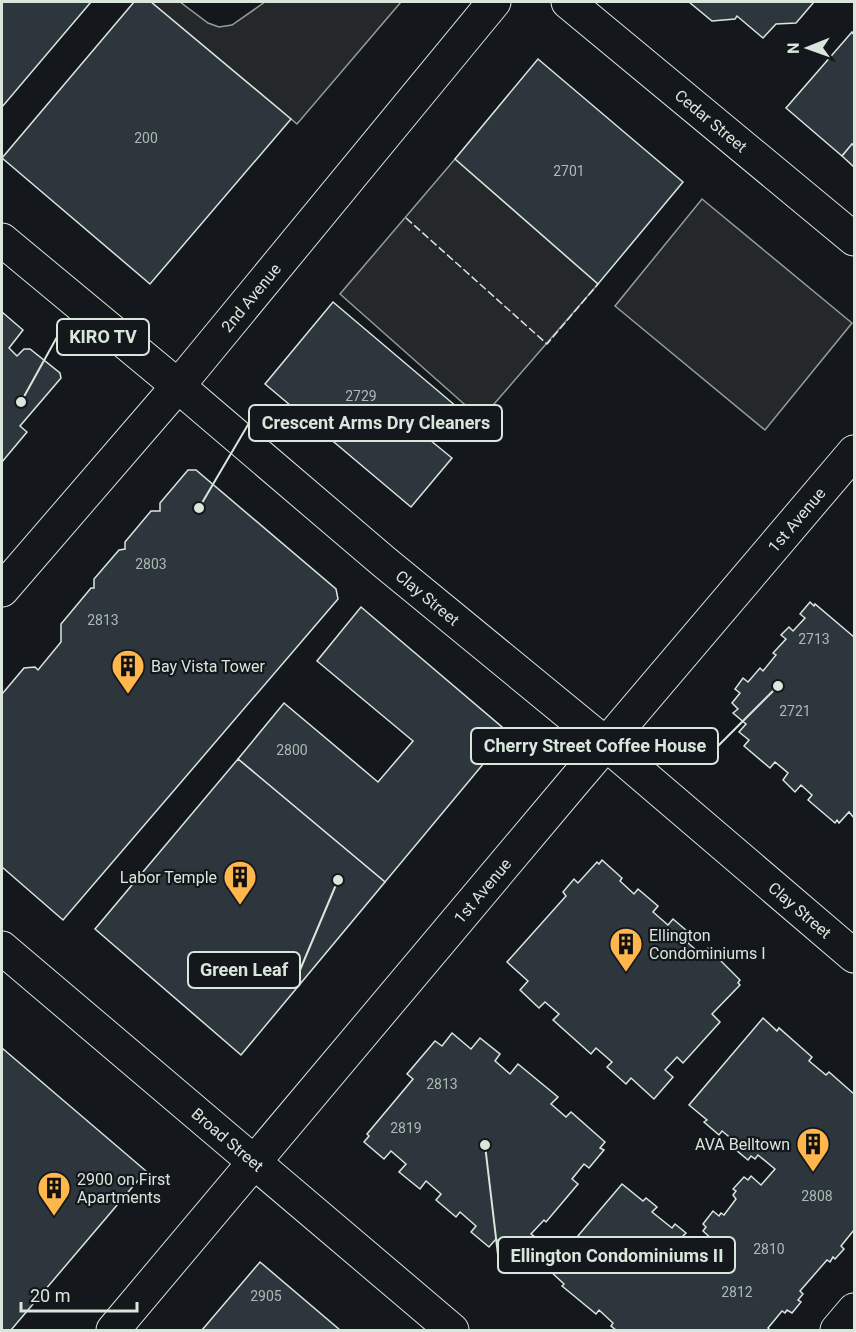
<svg xmlns="http://www.w3.org/2000/svg" width="856" height="1332" font-family="Roboto,sans-serif">
<style>
.parking{fill:#24282b;stroke:#939e99;stroke-width:1.5}
.building{fill:#2c363c;stroke:#d8e6dc;stroke-width:1.5}
.lines{fill:none;stroke-linecap:round;stroke-linejoin:round}
.minor-casing{stroke:#d8e6dc;stroke-width:35}
.tertiary-casing{stroke:#d8e6dc;stroke-width:35}
.secondary-casing{stroke:#d8e6dc;stroke-width:35}
.primary-casing{stroke:#d8e6dc;stroke-width:35}
.minor{stroke:#14181c;stroke-width:33}
.tertiary{stroke:#14181c;stroke-width:33}
.secondary{stroke:#14181c;stroke-width:33}
.primary{stroke:#14181c;stroke-width:33}
.fence{stroke:#d8e6dc;stroke-width:1.5;stroke-dasharray:8 3;stroke-linecap:butt}
.labels{text-anchor:middle;stroke-width:4.5;stroke-linejoin:round;paint-order:stroke}
.number-label{font-size:14px;fill:#adbab4}
.street-label{font-size:16px;fill:#d8e6dc;stroke:#14181c}
.poi-label{font-size:16px;fill:#d8e6dc;stroke:#14181c;text-anchor:start}
.leader{fill:none;stroke:#d8e6dc;stroke-width:2}
.callout-dot{fill:#d8e6dc;stroke:#14181c;stroke-width:2}
.callout{fill:#14181c;stroke:#d8e6dc;stroke-width:2}
.callout-label{font-size:18px;text-anchor:middle;font-weight:bold;fill:#d8e6dc}
</style>
<rect width="100%" height="100%" fill="#14181c"/>
<g class="parking">
<path d="M 151,2 L 180,2 L 208,23 L 219,27 L 232,25 L 265,2 L 401,2 L 297,124 Z"/>
<path d="M 455,159 L 598,284 L 481,419 L 340,294 Z"/>
<path d="M 702,199 L 852,323 L 765,430 L 615,306 Z"/>
</g>
<g class="building">
<path d="M 2,2 L 91,2 L 2,107 Z"/>
<path d="M 134,2 L 151,2 L 291,119 L 150,284 L 2,158 Z"/>
<path d="M 689,2 L 814,2 L 796,23 L 776,24 L 763,38 L 737,16 L 735,19 L 712,21 Z"/>
<path d="M 852,32 L 854,35 L 854,146 L 852,144 L 842,156 L 786,108 Z"/>
<path d="M 538,59 L 683,182 L 598,284 L 455,159 Z"/>
<path d="M 852,144 L 854,146 L 854,167 L 842,156 Z"/>
<path d="M 333,302 L 457,407 L 430,440 L 452,458 L 411,507 L 265,384 Z"/>
<path d="M 2,312 L 23,330 L 9,348 L 17,356 L 24,349 L 30,349 L 60,373 L 61,378 L 20,426 L 27,432 L 2,462 Z"/>
<path d="M 188,470 L 196,470 L 336,589 L 338,599 L 63,920 L 2,867 L 2,694 L 24,668 L 35,667 L 38,670 L 61,642 L 61,624 L 91,588 L 94,588 L 94,579 L 119,550 L 125,549 L 125,542 L 151,511 L 160,511 L 160,503 Z"/>
<path d="M 810,602 L 814,606 L 815,604 L 854,637 L 854,818 L 849,812 L 839,823 L 837,820 L 835,823 L 808,800 L 812,795 L 801,785 L 795,792 L 783,780 L 788,773 L 775,762 L 770,768 L 744,746 L 749,740 L 739,732 L 746,724 L 733,713 L 738,709 L 732,703 L 740,693 L 735,689 L 743,678 L 748,682 L 760,668 L 763,671 L 776,655 L 773,653 L 786,639 L 781,635 L 789,627 L 793,631 L 805,618 L 800,614 Z"/>
<path d="M 361,607 L 509,733 L 385,882 L 238,759 L 284,703 L 378,782 L 413,741 L 317,661 Z"/>
<path d="M 238,759 L 385,882 L 241,1055 L 95,929 Z"/>
<path d="M 602,860 L 622,878 L 620,881 L 634,894 L 638,889 L 658,906 L 653,912 L 668,925 L 673,919 L 693,936 L 688,943 L 702,955 L 708,948 L 740,980 L 738,983 L 740,985 L 712,1014 L 720,1022 L 683,1063 L 677,1057 L 665,1070 L 673,1077 L 654,1099 L 631,1078 L 626,1084 L 607,1067 L 612,1062 L 596,1048 L 591,1054 L 553,1020 L 559,1014 L 545,1002 L 539,1008 L 520,990 L 528,981 L 507,962 L 566,896 L 563,892 L 574,879 L 578,883 L 597,862 L 599,864 Z"/>
<path d="M 763,1018 L 777,1031 L 779,1028 L 812,1057 L 809,1061 L 826,1075 L 829,1072 L 854,1094 L 854,1230 L 841,1246 L 844,1249 L 835,1259 L 833,1257 L 830,1262 L 827,1260 L 800,1291 L 803,1294 L 798,1300 L 801,1302 L 792,1313 L 787,1310 L 785,1313 L 782,1311 L 768,1328 L 770,1330 L 616,1330 L 611,1326 L 613,1323 L 599,1310 L 596,1314 L 562,1286 L 564,1284 L 549,1270 L 622,1184 L 643,1201 L 646,1198 L 657,1207 L 652,1212 L 672,1228 L 675,1224 L 686,1233 L 683,1236 L 687,1240 L 684,1242 L 701,1257 L 714,1241 L 703,1231 L 706,1227 L 703,1224 L 713,1211 L 719,1216 L 721,1213 L 724,1215 L 736,1199 L 733,1195 L 736,1191 L 733,1189 L 744,1177 L 748,1180 L 751,1176 L 761,1185 L 775,1169 L 758,1155 L 755,1159 L 751,1156 L 748,1160 L 736,1150 L 739,1145 L 722,1131 L 719,1135 L 704,1122 L 707,1120 L 689,1105 Z"/>
<path d="M 452,1033 L 471,1049 L 480,1038 L 500,1054 L 495,1061 L 510,1074 L 518,1064 L 558,1097 L 551,1104 L 566,1117 L 571,1112 L 605,1142 L 600,1148 L 604,1150 L 589,1168 L 584,1164 L 572,1179 L 578,1184 L 546,1222 L 544,1220 L 531,1234 L 535,1237 L 516,1260 L 509,1254 L 511,1252 L 496,1239 L 489,1247 L 471,1232 L 476,1226 L 460,1212 L 456,1217 L 436,1200 L 441,1194 L 426,1181 L 420,1189 L 399,1172 L 406,1164 L 391,1151 L 384,1159 L 364,1142 L 369,1136 L 367,1134 L 413,1079 L 407,1074 L 435,1041 L 442,1046 Z"/>
<path d="M 2,1048 L 146,1171 L 11,1330 L 2,1330 Z"/>
<path d="M 260,1262 L 340,1330 L 202,1330 Z"/>
</g>
<g class="lines">
<g class="minor-casing">
<g id="minor">
<path id="s1" d="M 2,240 L 178,386 L 383,561 L 606,744 L 854,956"/>
</g>
</g>
<g class="tertiary-casing">
<g id="tertiary">
<path id="s2" d="M 568,2 L 854,239"/>
</g>
</g>
<g class="secondary-casing">
<g id="secondary">
<path id="s3" d="M 113,1330 L 572,784 L 854,452"/>
</g>
</g>
<g class="primary-casing">
<g id="primary">
<path id="s4" d="M 2,590 L 178,386 L 494,2"/>
<path id="s5" d="M 2,948 L 452,1330"/>
<path d="M 837,1330 L 854,1310"/>
</g>
</g>
<use href="#minor" class="minor"/>
<use href="#tertiary" class="tertiary"/>
<use href="#secondary" class="secondary"/>
<use href="#primary" class="primary"/>
<path class="fence" d="M 406,218 L 547,344 L 598,284"/>
</g>
<defs>
<g id="building-pin" transform="scale(1.725)"><path d="M0 17L-7.5 6A9.5 9.5 0 1 1 7.5 6Z" fill="#ffb74d" stroke="#14181c"/><path d="M-4-6H4V6H1V3H-1V6H-4ZM-2.5-4.3h1.7v1.8h-1.7ZM.8-4.3h1.7v1.8H.8ZM-2.5-1h1.7V.8h-1.7ZM.8-1h1.7V.8H.8Z" fill="#111"/></g>
</defs>
<g fill-rule="evenodd">
<use href="#building-pin" x="128" y="666"/>
<use href="#building-pin" x="240" y="877"/>
<use href="#building-pin" x="626" y="944"/>
<use href="#building-pin" x="813" y="1144"/>
<use href="#building-pin" x="54" y="1188"/>
</g>
<g class="labels">
<g class="number-label">
<text x="146" y="143">200</text>
<text x="569" y="176">2701</text>
<text x="361" y="401">2729</text>
<text x="151" y="569">2803</text>
<text x="103" y="625">2813</text>
<text x="814" y="644">2713</text>
<text x="795" y="716">2721</text>
<text x="292" y="755">2800</text>
<text x="442" y="1089">2813</text>
<text x="406" y="1133">2819</text>
<text x="817" y="1201">2808</text>
<text x="769" y="1254">2810</text>
<text x="737" y="1297">2812</text>
<text x="266" y="1301">2905</text>
</g>
<g class="street-label">
<text dy="6" stroke="none"><textPath href="#s2" startOffset="186">Cedar Street</textPath></text>
<text dy="6" stroke="none"><textPath href="#s4" startOffset="384">2nd Avenue</textPath></text>
<text dy="6" stroke="none"><textPath href="#s3" startOffset="1060">1st Avenue</textPath></text>
<text dy="6" stroke="none"><textPath href="#s1" startOffset="556">Clay Street</textPath></text>
<text dy="6" stroke="none"><textPath href="#s3" startOffset="574">1st Avenue</textPath></text>
<text dy="6" stroke="none"><textPath href="#s1" startOffset="1042">Clay Street</textPath></text>
<text dy="6" stroke="none"><textPath href="#s5" startOffset="296">Broad Street</textPath></text>
</g>
<g class="poi-label">
<text x="151" y="672">Bay Vista Tower</text>
<text x="217" y="883" text-anchor="end">Labor Temple</text>
<text x="649" y="941">Ellington<tspan x="649" dy="18">Condominiums I</tspan></text>
<text x="790" y="1150" text-anchor="end">AVA Belltown</text>
<text x="77" y="1185">2900 on First<tspan x="77" dy="18">Apartments</tspan></text>
</g>
</g>
<path class="leader" d="M21 402L57 337M199 508L249 423M778 686L718 746M338 880L300 970M485 1145L498 1255"/>
<g class="callout-dot">
<circle cx="21" cy="402" r="6"/>
<circle cx="199" cy="508" r="6"/>
<circle cx="778" cy="686" r="6"/>
<circle cx="338" cy="880" r="6"/>
<circle cx="485" cy="1145" r="6"/>
</g>
<g class="callout">
<rect x="57" y="319" width="92" height="36" rx="6"/>
<rect x="249" y="405" width="253" height="36" rx="6"/>
<rect x="471" y="728" width="247" height="36" rx="6"/>
<rect x="188" y="952" width="112" height="36" rx="6"/>
<rect x="498" y="1237" width="237" height="36" rx="6"/>
</g>
<g class="callout-label">
<text x="103" y="343">KIRO TV</text>
<text x="376" y="429">Crescent Arms Dry Cleaners</text>
<text x="595" y="752">Cherry Street Coffee House</text>
<text x="244" y="976">Green Leaf</text>
<text x="617" y="1262">Ellington Condominiums II</text>
</g>
<rect width="856" height="1332" fill="none" stroke="#d8e6dc" stroke-width="6"/>
<g transform="translate(808 48) rotate(269)" stroke="#14181c" stroke-width="4.5" paint-order="stroke">
<path d="M0-4.5L10 22L0 15L-10 22Z" fill="#d8e6dc"/>
<text y="-9" font-size="16" font-weight="bold" text-anchor="middle" fill="#d8e6dc">N</text>
</g>
<path d="M21 1302v9h116v-9" fill="none" stroke="#d8e6dc" stroke-width="3"/>
<text x="30" y="1302" font-size="18" fill="#d8e6dc" stroke="#14181c" stroke-width="4.5" paint-order="stroke">20 m</text>
</svg>
